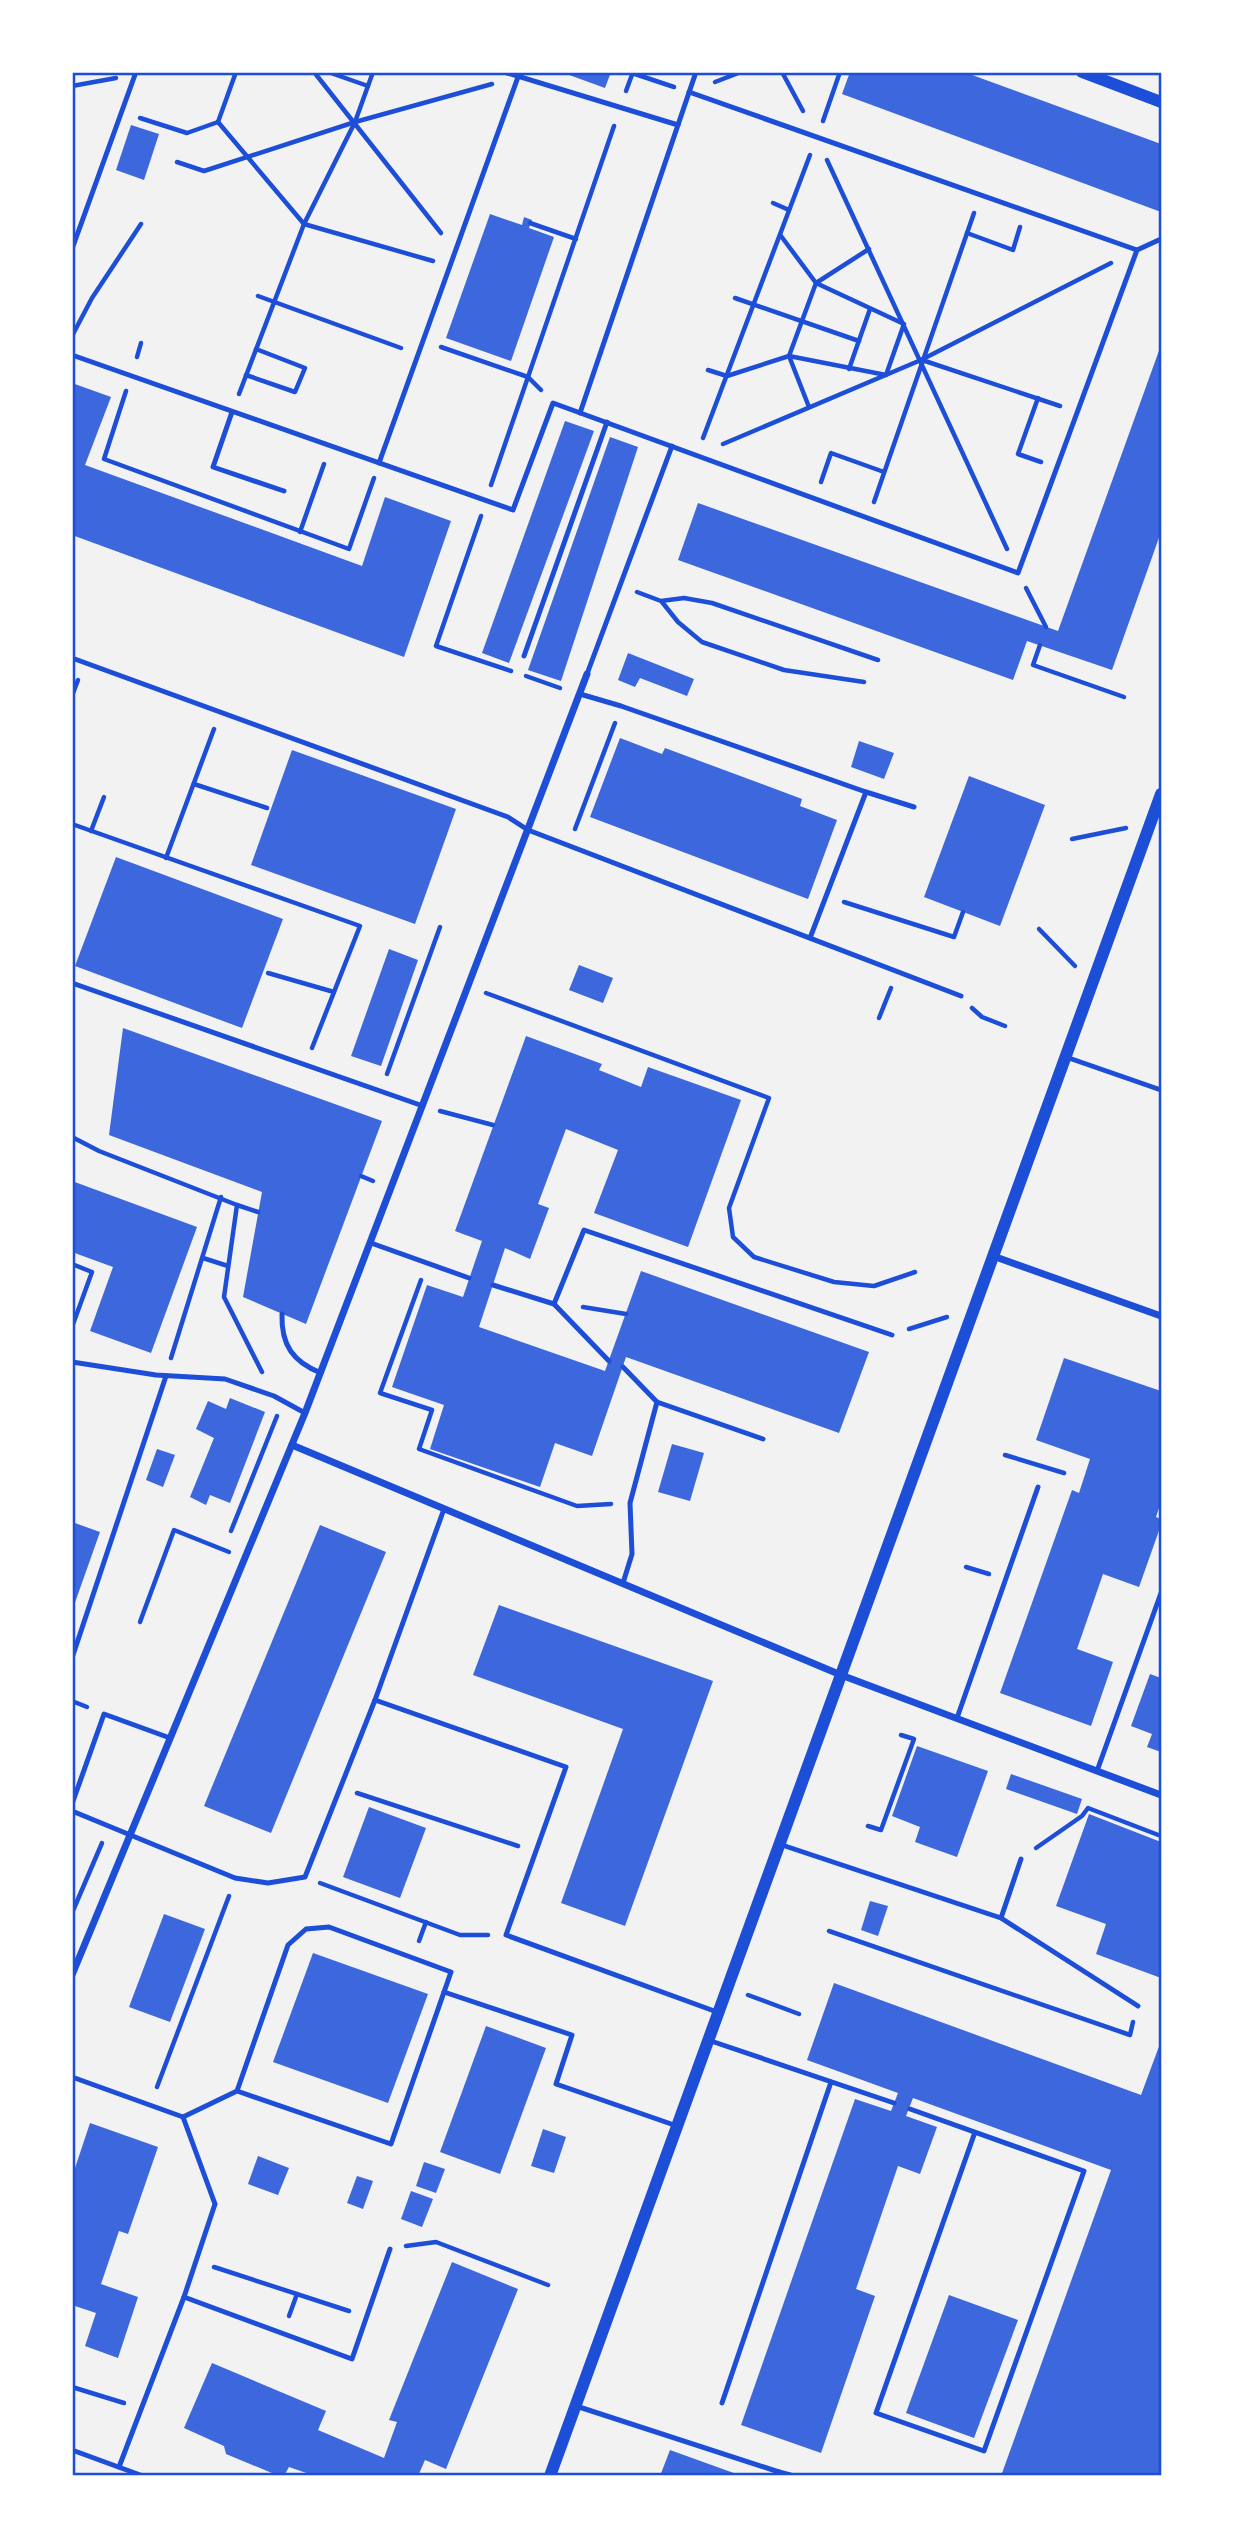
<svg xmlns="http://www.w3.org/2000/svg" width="1233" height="2548" font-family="'IBM Plex Sans',sans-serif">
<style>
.building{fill:#3d67dc}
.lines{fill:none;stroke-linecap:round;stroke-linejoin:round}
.path{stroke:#1d4ed8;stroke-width:4.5}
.service{stroke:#1d4ed8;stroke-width:5}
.minor{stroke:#1d4ed8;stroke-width:7}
.tertiary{stroke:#1d4ed8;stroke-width:12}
.neatline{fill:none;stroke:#1d4ed8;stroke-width:2.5}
</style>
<rect width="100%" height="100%" fill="#f2f2f2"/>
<g class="building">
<path d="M 561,72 L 611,72 L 605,88 Z"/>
<path d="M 850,72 L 964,72 L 1161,144 L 1161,212 L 842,94 Z"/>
<path d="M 131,125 L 159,134 L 144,180 L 116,170 Z"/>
<path d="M 490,214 L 522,225 L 524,217 L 532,220 L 529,228 L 554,237 L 511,361 L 446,338 Z"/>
<path d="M 1161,345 L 1161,532 L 1112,670 L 1027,641 L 1013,680 L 678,560 L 698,503 L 1058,631 Z"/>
<path d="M 72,383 L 111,397 L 85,465 L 362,566 L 385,497 L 451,521 L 404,657 L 72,535 Z"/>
<path d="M 565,421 L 594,431 L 509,663 L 482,653 Z"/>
<path d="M 610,437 L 638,447 L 561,681 L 528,670 Z"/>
<path d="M 628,653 L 694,679 L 687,696 L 640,678 L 635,687 L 618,680 Z"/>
<path d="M 620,738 L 662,754 L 665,748 L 802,799 L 800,806 L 837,820 L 808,899 L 590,817 Z"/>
<path d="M 859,741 L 894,753 L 884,779 L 851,767 Z"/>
<path d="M 292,750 L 456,809 L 415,924 L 251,865 Z"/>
<path d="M 969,776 L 1045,805 L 1000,926 L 924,897 Z"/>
<path d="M 116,857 L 283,919 L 242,1028 L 75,966 Z"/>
<path d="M 389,949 L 418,960 L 381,1066 L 351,1056 Z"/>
<path d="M 579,965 L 613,978 L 603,1003 L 569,990 Z"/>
<path d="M 123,1028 L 382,1121 L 306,1324 L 243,1297 L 262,1192 L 109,1135 Z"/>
<path d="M 526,1036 L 602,1064 L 599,1070 L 641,1087 L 648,1067 L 741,1100 L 688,1247 L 594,1213 L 618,1150 L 566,1129 L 538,1204 L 549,1208 L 530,1259 L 505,1248 L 479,1327 L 605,1371 L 641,1271 L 869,1352 L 839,1433 L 626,1357 L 592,1456 L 555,1443 L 540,1487 L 430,1449 L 444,1405 L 392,1387 L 427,1285 L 463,1297 L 482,1241 L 455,1231 Z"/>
<path d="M 72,1181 L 197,1227 L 151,1353 L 90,1331 L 113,1267 L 72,1252 Z"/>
<path d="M 1064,1358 L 1161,1391 L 1161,1502 L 1156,1517 L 1161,1519 L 1161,1525 L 1139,1587 L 1103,1574 L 1077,1649 L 1113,1662 L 1091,1726 L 1000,1693 L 1072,1490 L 1079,1493 L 1090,1459 L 1036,1440 Z"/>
<path d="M 230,1398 L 265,1412 L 230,1503 L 210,1495 L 206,1505 L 190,1497 L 214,1438 L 196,1429 L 208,1401 L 226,1409 Z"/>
<path d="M 672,1444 L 704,1453 L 690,1501 L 658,1492 Z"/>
<path d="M 157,1449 L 175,1455 L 163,1487 L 146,1480 Z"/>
<path d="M 72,1522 L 100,1532 L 72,1611 Z"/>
<path d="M 320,1525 L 386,1552 L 271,1833 L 204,1806 Z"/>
<path d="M 499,1605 L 713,1681 L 625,1926 L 561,1903 L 623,1729 L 473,1675 Z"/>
<path d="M 1150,1674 L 1161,1678 L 1161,1752 L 1147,1747 L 1152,1734 L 1131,1726 Z"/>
<path d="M 917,1746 L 988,1771 L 957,1857 L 915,1842 L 920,1827 L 892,1816 Z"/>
<path d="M 1011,1774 L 1082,1799 L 1077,1814 L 1006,1789 Z"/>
<path d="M 369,1807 L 426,1828 L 400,1898 L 343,1877 Z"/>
<path d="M 1089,1814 L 1161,1842 L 1161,1978 L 1096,1954 L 1106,1924 L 1056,1906 Z"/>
<path d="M 870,1901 L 888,1906 L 878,1936 L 861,1930 Z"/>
<path d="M 164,1914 L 205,1929 L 170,2022 L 129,2007 Z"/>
<path d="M 313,1953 L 428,1994 L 388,2103 L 273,2062 Z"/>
<path d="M 834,1983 L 1141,2095 L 1161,2041 L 1161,2476 L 1001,2476 L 1111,2170 L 913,2098 L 906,2116 L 937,2127 L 920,2174 L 898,2166 L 856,2289 L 875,2296 L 821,2453 L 741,2425 L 855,2099 L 891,2111 L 898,2093 L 807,2060 Z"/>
<path d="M 486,2026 L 546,2048 L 500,2174 L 440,2152 Z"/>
<path d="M 90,2123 L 158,2147 L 128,2234 L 119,2231 L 101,2284 L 138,2297 L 118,2358 L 85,2346 L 96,2313 L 72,2305 L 72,2177 Z"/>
<path d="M 543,2129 L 566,2137 L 554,2173 L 531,2166 Z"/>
<path d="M 258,2156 L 289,2168 L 278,2195 L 248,2184 Z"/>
<path d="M 424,2162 L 445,2169 L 436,2193 L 416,2186 Z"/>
<path d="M 357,2176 L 373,2181 L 363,2209 L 347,2203 Z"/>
<path d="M 411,2191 L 433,2199 L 422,2227 L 401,2219 Z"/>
<path d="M 452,2262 L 518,2289 L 446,2469 L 425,2460 L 418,2476 L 315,2476 L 289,2467 L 284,2476 L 279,2476 L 226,2454 L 224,2446 L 184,2428 L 212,2363 L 326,2411 L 318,2430 L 384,2458 L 397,2422 L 389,2420 Z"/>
<path d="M 949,2295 L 1018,2320 L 974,2438 L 906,2413 Z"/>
<path d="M 670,2450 L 742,2476 L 660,2476 Z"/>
</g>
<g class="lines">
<g class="path">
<path d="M 314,72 L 441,233"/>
<path d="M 328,72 L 368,86"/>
<path d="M 782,72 L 803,111"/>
<path d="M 632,73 L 674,87"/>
<path d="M 715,82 L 741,72"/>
<path d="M 72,86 L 116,78"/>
<path d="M 626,91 L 633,72"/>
<path d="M 140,118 L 187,133 L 218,122"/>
<path d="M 823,121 L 840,72"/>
<path d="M 218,122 L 304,224 L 433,261"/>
<path d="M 218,122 L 236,72"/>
<path d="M 827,160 L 1007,549"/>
<path d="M 177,162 L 204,171 L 355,122 L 492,84"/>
<path d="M 773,203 L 789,210"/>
<path d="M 530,223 L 576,239"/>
<path d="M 967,233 L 1013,250 L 1020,227"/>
<path d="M 258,296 L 401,348"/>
<path d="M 735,298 L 859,341"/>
<path d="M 72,336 L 92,298 L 141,224"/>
<path d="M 441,347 L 528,377 L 541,390"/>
<path d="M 137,357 L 141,343"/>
<path d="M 922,360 L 1060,406"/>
<path d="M 849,369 L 870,309"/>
<path d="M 708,370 L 727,376 L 789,356 L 886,375 L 904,324 L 816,283 L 781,236"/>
<path d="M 246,375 L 295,392 L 305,368 L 256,349"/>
<path d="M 126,391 L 104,459 L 349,549 L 374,478"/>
<path d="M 239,394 L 304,224 L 355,122 L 373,72"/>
<path d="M 1038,398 L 1018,454 L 1041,462"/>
<path d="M 809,407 L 789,356 L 816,283 L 869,249"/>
<path d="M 703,438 L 810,155"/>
<path d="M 723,444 L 921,360 L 1111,263"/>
<path d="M 821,482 L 831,453 L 884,472"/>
<path d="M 491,485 L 614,126"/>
<path d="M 874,502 L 974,213"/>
<path d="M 481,516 L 436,646 L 511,671"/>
<path d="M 300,532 L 324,464"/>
<path d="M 1026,588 L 1046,627"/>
<path d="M 637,592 L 661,601 L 684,598 L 712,603 L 878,660"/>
<path d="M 662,602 L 678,622 L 702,642 L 784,670 L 864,682"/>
<path d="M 1040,645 L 1033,665 L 1124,697"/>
<path d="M 526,676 L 560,688"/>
<path d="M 72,696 L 78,680"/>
<path d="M 194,784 L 267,808"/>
<path d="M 72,824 L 360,926 L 312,1048"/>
<path d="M 575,829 L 615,723"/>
<path d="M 91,831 L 104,797"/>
<path d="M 1072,839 L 1126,828"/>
<path d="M 166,858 L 214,729"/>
<path d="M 844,902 L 954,937 L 963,912"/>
<path d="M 1039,929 L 1075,966"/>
<path d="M 268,973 L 334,992"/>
<path d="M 486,993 L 769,1098 L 729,1208 L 733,1237 L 754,1257 L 834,1282 L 874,1286 L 915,1272"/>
<path d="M 972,1008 L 982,1017 L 1005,1026"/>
<path d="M 879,1018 L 891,988"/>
<path d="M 387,1074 L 440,927"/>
<path d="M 440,1111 L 493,1125"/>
<path d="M 72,1137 L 99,1151 L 237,1205 L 224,1297 L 262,1372"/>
<path d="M 361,1176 L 373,1181"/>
<path d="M 237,1205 L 258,1212"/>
<path d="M 203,1258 L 228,1266"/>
<path d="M 72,1264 L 92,1272 L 72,1327"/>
<path d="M 421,1280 L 380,1393 L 432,1410 L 419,1449 L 577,1506 L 611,1504"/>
<path d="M 583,1307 L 626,1314"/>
<path d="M 909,1329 L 947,1317"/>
<path d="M 171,1358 L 221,1197"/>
<path d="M 1005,1455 L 1064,1473"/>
<path d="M 231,1531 L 277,1416"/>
<path d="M 966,1567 L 989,1574"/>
<path d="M 140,1622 L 174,1530 L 229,1552"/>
<path d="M 72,1701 L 87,1707"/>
<path d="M 357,1793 L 518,1846"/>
<path d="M 868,1826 L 881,1830 L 914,1739 L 901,1735"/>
<path d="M 1036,1848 L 1082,1816 L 1088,1808 L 1161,1836"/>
<path d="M 320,1883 L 460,1935 L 488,1935"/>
<path d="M 72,1913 L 102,1843"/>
<path d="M 829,1931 L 1130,2035 L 1133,2022"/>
<path d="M 419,1941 L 426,1922"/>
<path d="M 748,1995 L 799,2014"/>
<path d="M 157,2087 L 229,1896"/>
<path d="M 406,2246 L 436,2242 L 548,2285"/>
<path d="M 214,2267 L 349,2311"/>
<path d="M 289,2316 L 297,2294"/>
<path d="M 72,2387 L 124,2403"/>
</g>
<g class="service">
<path d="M 504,72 L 678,125"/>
<path d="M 689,92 L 1137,250"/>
<path d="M 72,249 L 136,72"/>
<path d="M 72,355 L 513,510 L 553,403 L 1018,573 L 1137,250 L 1161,239"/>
<path d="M 232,412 L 213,467 L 284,491"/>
<path d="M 580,413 L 696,72"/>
<path d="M 379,463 L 518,77"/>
<path d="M 524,656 L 607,422"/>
<path d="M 72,658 L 508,817 L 528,830 L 961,996"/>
<path d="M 587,674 L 672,446"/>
<path d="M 580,694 L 621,706 L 866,792 L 810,938"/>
<path d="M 866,792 L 914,807"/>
<path d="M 72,983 L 423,1106"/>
<path d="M 1066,1057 L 1161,1090"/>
<path d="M 371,1243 L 469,1278"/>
<path d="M 493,1285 L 554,1304 L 584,1230 L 892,1335"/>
<path d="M 554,1304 L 609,1361"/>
<path d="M 282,1314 C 281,1345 293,1362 321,1373"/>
<path d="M 72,1362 L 156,1375 L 225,1379 L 274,1396 L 305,1413"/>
<path d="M 623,1367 L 657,1402"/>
<path d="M 623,1583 L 632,1554 L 630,1503 L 657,1402 L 763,1439"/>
<path d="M 72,1658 L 166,1376"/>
<path d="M 375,1700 L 444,1509"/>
<path d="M 957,1718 L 1038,1487"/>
<path d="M 1097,1771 L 1161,1593"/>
<path d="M 72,1804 L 104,1714 L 170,1738"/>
<path d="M 72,1811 L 235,1878 L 268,1883 L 305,1877 L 375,1700 L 566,1767 L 506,1935 L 717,2012"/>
<path d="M 779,1844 L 1001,1918 L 1138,2006"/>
<path d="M 1001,1918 L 1021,1859"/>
<path d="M 444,1992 L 572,2035 L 556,2084 L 677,2126"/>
<path d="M 708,2040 L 894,2103"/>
<path d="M 72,2077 L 183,2117 L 215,2204 L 184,2297 L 352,2359 L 390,2249"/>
<path d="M 910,2109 L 1084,2171 L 984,2451 L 876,2413 L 975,2132"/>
<path d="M 183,2117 L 237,2091 L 391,2144 L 451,1972 L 329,1927 L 306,1929 L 288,1945 L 237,2091"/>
<path d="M 722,2403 L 831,2082"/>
<path d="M 576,2406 L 779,2472 L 777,2476"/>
<path d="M 72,2450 L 143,2476"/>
<path d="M 119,2467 L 184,2297"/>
<path d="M 779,2472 L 794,2476"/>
</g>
<g class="minor">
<path d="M 993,1256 L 1161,1316"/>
<path d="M 292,1445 L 841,1675 L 1161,1795"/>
<path d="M 72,1975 L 305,1413 L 587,674"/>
</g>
<g class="tertiary">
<path d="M 1082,72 L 1161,102"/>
<path d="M 550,2476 L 1161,794"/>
</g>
</g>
<rect width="1233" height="2548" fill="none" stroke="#ffffff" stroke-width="147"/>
<rect x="74" y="74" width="1086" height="2400" class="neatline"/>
</svg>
